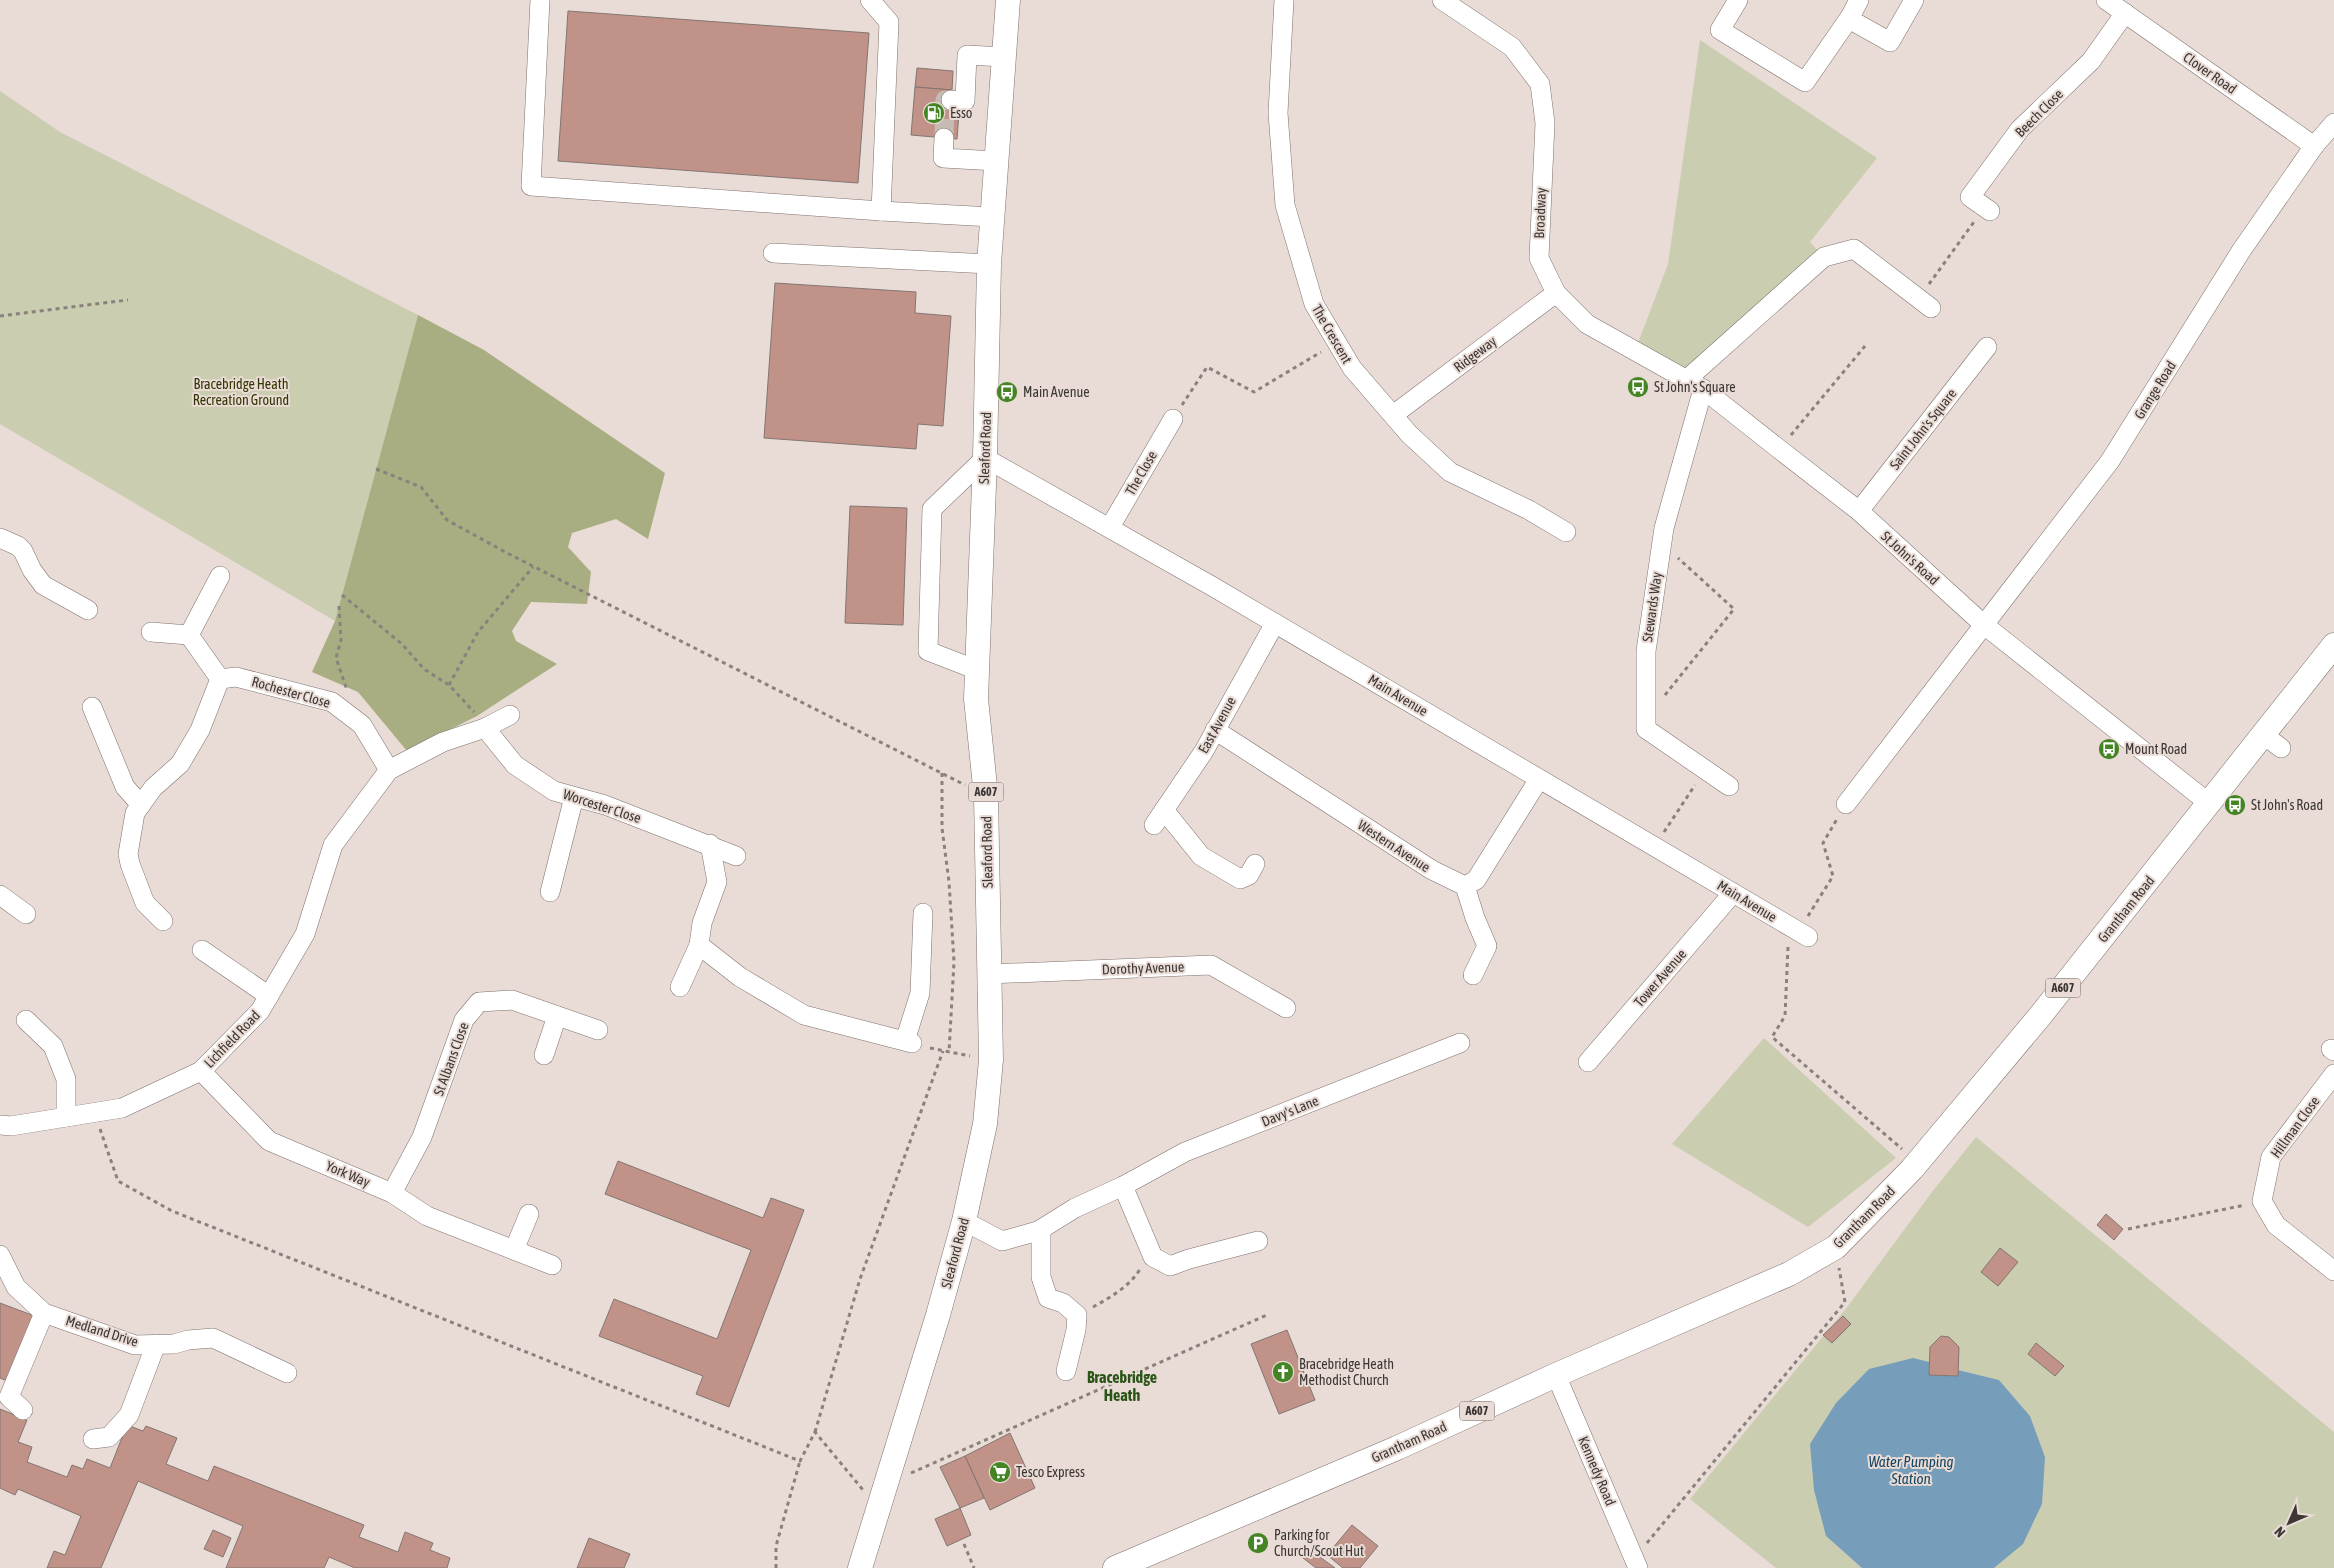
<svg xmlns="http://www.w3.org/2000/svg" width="2334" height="1568" font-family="'Asap Condensed',sans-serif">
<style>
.green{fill:#cacdb0}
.forest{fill:#a9ae82}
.water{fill:#769dba}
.building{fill:#c19287;stroke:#837672}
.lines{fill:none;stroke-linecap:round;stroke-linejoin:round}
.minor-tunnel{stroke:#c6bab5;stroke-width:19;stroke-dasharray:19 9;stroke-linecap:butt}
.minor-casing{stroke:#7e726d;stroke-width:20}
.major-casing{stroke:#7e726d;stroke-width:25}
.path{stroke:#8a817d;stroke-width:3;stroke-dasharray:4 4;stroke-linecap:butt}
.minor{stroke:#fff;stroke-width:19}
.major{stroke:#fff;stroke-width:24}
.labels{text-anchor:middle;stroke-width:4;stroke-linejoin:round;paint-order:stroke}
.shield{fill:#e9dbd5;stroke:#706864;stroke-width:1}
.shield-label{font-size:12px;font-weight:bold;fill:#3c3734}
.street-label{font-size:14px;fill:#3c3734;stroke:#e9dbd5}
.poi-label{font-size:14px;fill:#3c3734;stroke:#e9dbd5;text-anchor:start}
.park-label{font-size:14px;fill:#333600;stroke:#e9dbd5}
.water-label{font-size:15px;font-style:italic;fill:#144462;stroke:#e9dbd5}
.quarter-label{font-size:16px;font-weight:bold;fill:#2b5418;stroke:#e9dbd5}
</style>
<rect width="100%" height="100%" fill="#e9dbd5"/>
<g class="green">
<path d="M 1700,40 L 1877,158 L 1810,242 L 1824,257 L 1686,380 L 1635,351 L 1668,264 Z"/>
<path d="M 0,91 L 60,132 L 418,315 L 335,621 L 0,424 Z"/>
<path d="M 1764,1038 L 1896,1158 L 1808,1227 L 1672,1144 Z"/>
<path d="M 1976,1137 L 2334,1432 L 2334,1568 L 1994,1568 L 2023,1543 L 2045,1457 L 2030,1416 L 1999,1380 L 1958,1370 L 1958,1376 L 1929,1375 L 1826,1536 L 1862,1568 L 1776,1568 L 1690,1499 L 1848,1306 L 1932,1192 Z"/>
</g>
<path class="forest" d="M 418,315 L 484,350 L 665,473 L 648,539 L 616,519 L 572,533 L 568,547 L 591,572 L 587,604 L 531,602 L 512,631 L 516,641 L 557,664 L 477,716 L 407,751 L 358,692 L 312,672 L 335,621 Z"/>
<path class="water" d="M 1913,1358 L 1929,1362 L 1929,1375 L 1958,1376 L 1958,1370 L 1999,1380 L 2030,1416 L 2045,1457 L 2042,1504 L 2023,1544 L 1994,1568 L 1862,1568 L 1826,1536 L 1814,1490 L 1810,1444 L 1836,1403 L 1869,1369 Z"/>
<g class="building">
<path d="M 568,11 L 869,33 L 858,183 L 558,161 Z"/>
<path d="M 917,68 L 953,71 L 952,90 L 915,87 Z"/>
<path d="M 915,87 L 952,90 L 950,112 L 959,113 L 957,139 L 911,135 Z"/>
<path d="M 775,283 L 916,292 L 915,313 L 951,316 L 943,426 L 918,424 L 916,449 L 764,438 Z"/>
<path d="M 850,506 L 907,508 L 903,625 L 845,623 Z"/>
<path d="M 618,1161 L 763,1218 L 771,1198 L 804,1210 L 729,1407 L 696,1394 L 703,1376 L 599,1336 L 614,1299 L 717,1339 L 751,1250 L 605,1194 Z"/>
<path d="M 2106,1214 L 2123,1229 L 2114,1240 L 2097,1225 Z"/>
<path d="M 2000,1248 L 2018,1262 L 1998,1286 L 1981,1272 Z"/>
<path d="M 0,1303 L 37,1317 L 12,1383 L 0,1378 Z"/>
<path d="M 1843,1316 L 1851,1324 L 1832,1343 L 1823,1335 Z"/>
<path d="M 1287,1330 L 1315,1400 L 1279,1414 L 1251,1344 Z"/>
<path d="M 1941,1336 L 1949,1337 L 1959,1347 L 1958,1376 L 1929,1375 L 1930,1347 Z"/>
<path d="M 2036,1343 L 2064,1366 L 2055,1376 L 2028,1354 Z"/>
<path d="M 0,1409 L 27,1420 L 18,1442 L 32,1447 L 27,1462 L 67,1477 L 72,1465 L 83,1469 L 87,1459 L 110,1468 L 127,1425 L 143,1431 L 146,1426 L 177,1438 L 166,1464 L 208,1481 L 214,1466 L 364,1525 L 359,1537 L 398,1552 L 405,1532 L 433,1543 L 430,1550 L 450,1558 L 447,1568 L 355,1568 L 329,1557 L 324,1568 L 226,1568 L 243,1526 L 138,1481 L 101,1568 L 47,1568 L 54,1551 L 65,1555 L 81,1516 L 18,1489 L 15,1495 L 0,1488 Z"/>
<path d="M 1010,1433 L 1035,1488 L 990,1510 L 965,1456 Z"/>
<path d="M 965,1456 L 984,1498 L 960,1508 L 940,1467 Z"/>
<path d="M 960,1508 L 971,1535 L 947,1546 L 935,1519 Z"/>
<path d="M 1352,1525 L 1378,1546 L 1360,1568 L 1343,1568 L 1327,1555 Z"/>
<path d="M 213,1530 L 231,1538 L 223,1557 L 204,1549 Z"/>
<path d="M 589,1538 L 630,1554 L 624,1568 L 577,1568 Z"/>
<path d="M 1309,1549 L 1335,1568 L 1316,1568 L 1303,1558 Z"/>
</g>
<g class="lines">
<path class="minor-tunnel" d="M 944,138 L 945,100 L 951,100"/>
<g class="minor-casing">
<g id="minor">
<path d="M 540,0 L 531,186 L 881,211 L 992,217"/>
<path d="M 870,0 L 889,22 L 881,211"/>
<path d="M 1284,0 L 1278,113 L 1285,205 L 1314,304 L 1352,368 L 1409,434 L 1450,472 L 1529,510 L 1566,532"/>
<path d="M 1442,0 L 1512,47 L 1540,84 L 1545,123 L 1539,258 L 1556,293 L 1587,324 L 1703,389 L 1779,449 L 1859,511 L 1983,624 L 2210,804"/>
<path d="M 1738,0 L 1720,30 L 1805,82 L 1850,17"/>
<path d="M 1859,0 L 1849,19 L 1890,42 L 1914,0"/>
<path d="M 2106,0 L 2314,146"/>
<path d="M 951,100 L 965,101 L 967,55 L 1004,57"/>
<path d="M 944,138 L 943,158 L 996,161"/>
<path d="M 1990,211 L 1970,197 L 2020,129 L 2091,61 L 2125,13"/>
<path d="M 773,253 L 989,264"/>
<path d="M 1686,380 L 1824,257 L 1854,249 L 1931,308"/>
<path d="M 1703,389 L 1664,528 L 1646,651 L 1646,729 L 1729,786"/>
<path d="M 1393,415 L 1556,293"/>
<path d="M 1859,511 L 1987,347"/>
<path d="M 1110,527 L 1173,419"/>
<path d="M 0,538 L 18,546 L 23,551 L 32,570 L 43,585 L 88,610"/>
<path d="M 151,632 L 189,635 L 220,576"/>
<path d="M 189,635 L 220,679 L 236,677 L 332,702 L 362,725 L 389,770"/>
<path d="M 977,670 L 928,651 L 932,509 L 985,458 L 1210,585 L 1808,937"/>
<path d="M 92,707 L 125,787 L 141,805"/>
<path d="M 485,728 L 515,765 L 554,791 L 605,805 L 736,856"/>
<path d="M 1215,730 L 1432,870 L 1465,886 L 1476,880 L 1539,779"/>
<path d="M 2265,736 L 2281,748"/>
<path d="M 1846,804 L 2110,461 L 2241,251 L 2314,146 L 2334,123"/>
<path d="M 1164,810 L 1201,856 L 1240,879 L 1249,875 L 1255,864"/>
<path d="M 1154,825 L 1204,751 L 1275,623"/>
<path d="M 1465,886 L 1475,918 L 1487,946 L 1473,975"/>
<path d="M 550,892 L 574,797"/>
<path d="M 0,895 L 26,914"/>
<path d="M 163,921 L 145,903 L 130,864 L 128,854 L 135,813 L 153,788 L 180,764 L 200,730 L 220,679"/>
<path d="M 699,945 L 740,977 L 804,1015 L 912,1043"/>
<path d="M 202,950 L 269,996"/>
<path d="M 989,974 L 1211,965 L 1286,1008"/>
<path d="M 680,987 L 699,945 L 702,923 L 717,882 L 710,844"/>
<path d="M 26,1020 L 53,1046 L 66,1079 L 66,1117"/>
<path d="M 905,1041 L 920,993 L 923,913"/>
<path d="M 2331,1049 L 2334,1051"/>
<path d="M 544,1055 L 557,1016"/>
<path d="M 1588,1062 L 1733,893"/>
<path d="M 201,1071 L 269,1141 L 392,1193 L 427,1216 L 552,1265"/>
<path d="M 2334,1074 L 2271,1157 L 2262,1201 L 2276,1225 L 2334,1271"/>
<path d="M 0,1125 L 11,1126 L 122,1108 L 201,1071 L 260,1011 L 305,934 L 333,845 L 389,770 L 443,742 L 485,728 L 510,715"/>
<path d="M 1123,1186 L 1153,1257 L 1170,1266 L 1189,1259 L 1258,1241"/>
<path d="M 392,1193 L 422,1137 L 464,1020 L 479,1002 L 512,1000 L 598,1030"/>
<path d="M 964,1221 L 1002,1241 L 1038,1231 L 1075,1208 L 1123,1186 L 1185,1152 L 1460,1043"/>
<path d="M 1041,1230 L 1041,1277 L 1048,1298 L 1063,1303 L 1077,1315 L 1076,1330 L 1066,1371"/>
<path d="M 514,1250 L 529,1214"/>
<path d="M 0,1255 L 16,1287 L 44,1313 L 135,1345 L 174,1344 L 188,1340 L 213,1338 L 287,1373"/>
<path d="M 1556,1375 L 1638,1568"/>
<path d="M 23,1410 L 9,1397 L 44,1313"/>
<path d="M 93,1439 L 109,1437 L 129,1415 L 156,1344"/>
</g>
</g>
<g class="major-casing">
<g id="major">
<path d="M 860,1568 L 938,1315 L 964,1221 L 985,1124 L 991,1060 L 986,796 L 976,699 L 985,458 L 989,264 L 1008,0"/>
<path d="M 1115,1568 L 1397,1448 L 1556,1375 L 1789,1274 L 1836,1247 L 1912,1169 L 2040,1016 L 2334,645"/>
</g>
</g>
<g class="path">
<path d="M 1929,284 L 1974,222"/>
<path d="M 0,316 L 128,300"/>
<path d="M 1182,405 L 1207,367 L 1254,392 L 1321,352"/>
<path d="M 1791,435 L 1865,346"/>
<path d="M 376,469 L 421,487 L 447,520 L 507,553 L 965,785"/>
<path d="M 342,595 L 402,644 L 424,669 L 449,685 L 474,712"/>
<path d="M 339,606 L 341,640 L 336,658 L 347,690"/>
<path d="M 449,685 L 478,632 L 533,567"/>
<path d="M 1665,695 L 1734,609 L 1678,558"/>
<path d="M 942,773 L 942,828 L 949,882 L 954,962 L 949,1052"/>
<path d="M 1664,832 L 1695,785"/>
<path d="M 1808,916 L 1833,876 L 1823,843 L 1837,819"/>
<path d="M 1788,947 L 1785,1016 L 1772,1037 L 1902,1149"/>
<path d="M 930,1048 L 970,1056"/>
<path d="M 100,1129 L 118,1181 L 172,1211 L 800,1461 L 815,1432 L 863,1490"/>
<path d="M 2128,1229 L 2245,1205"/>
<path d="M 1093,1307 C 1111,1297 1130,1286 1140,1269"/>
<path d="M 815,1432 L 860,1279 L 943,1051"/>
<path d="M 911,1473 L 1269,1314"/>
<path d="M 1647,1543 L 1845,1302 L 1839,1268"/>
<path d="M 964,1544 L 974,1568"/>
<path d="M 776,1568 L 776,1546 L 800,1461"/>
</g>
<use href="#minor" class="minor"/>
<use href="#major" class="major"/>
</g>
<defs>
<g id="fuel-disc" transform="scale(1.125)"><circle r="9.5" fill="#448424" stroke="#e9dbd5"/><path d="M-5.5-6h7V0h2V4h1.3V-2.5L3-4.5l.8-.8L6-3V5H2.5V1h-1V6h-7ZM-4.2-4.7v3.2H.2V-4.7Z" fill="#fff"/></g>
<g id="bus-disc" transform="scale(1.125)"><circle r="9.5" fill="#448424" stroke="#e9dbd5"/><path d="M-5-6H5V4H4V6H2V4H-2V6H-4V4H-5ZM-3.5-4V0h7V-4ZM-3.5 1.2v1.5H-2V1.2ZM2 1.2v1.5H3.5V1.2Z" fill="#fff"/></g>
<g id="church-disc" transform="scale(1.125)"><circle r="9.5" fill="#448424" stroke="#e9dbd5"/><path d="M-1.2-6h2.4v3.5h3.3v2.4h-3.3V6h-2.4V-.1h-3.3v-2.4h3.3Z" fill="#fff"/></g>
<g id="supermarket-disc" transform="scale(1.125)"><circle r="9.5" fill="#448424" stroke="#e9dbd5"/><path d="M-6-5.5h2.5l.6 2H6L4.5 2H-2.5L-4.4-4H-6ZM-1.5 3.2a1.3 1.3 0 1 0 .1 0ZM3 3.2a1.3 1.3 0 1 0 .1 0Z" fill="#fff"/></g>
<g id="parking-disc" transform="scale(1.125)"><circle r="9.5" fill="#448424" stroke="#e9dbd5"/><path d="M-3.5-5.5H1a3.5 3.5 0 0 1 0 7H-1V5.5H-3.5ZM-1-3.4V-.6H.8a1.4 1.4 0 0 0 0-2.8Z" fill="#fff"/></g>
</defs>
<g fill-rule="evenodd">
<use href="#fuel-disc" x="934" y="113"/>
<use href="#bus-disc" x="1638" y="387"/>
<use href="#bus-disc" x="1007" y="392"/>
<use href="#bus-disc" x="2109" y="749"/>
<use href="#bus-disc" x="2235" y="805"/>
<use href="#church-disc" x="1283" y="1372"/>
<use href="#supermarket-disc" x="1000" y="1472"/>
<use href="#parking-disc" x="1258" y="1543"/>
</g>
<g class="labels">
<g class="shield">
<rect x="968.5" y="782.5" width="35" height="19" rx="4"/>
<rect x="2045.5" y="978.5" width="35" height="19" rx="4"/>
<rect x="1459.5" y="1401.5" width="35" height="19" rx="4"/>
</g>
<g class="shield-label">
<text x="986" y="796">A607</text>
<text x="2063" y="992">A607</text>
<text x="1477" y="1415">A607</text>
</g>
<g class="street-label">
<text transform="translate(2210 73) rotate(35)" y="5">Clover Road</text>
<text transform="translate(2039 113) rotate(-45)" y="5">Beech Close</text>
<text transform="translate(1540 213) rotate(-88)" y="5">Broadway</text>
<text transform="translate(1332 334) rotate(60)" y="5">The Crescent</text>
<text transform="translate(1475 354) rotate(-37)" y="5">Ridgeway</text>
<text transform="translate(2155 390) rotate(-58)" y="5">Grange Road</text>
<text transform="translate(1923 429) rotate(-52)" y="5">Saint John's Square</text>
<text transform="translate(985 448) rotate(-88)" y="5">Sleaford Road</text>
<text transform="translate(1141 473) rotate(-60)" y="5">The Close</text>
<text transform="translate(1910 558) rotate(42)" y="5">St John's Road</text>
<text transform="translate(1652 607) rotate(-82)" y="5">Stewards Way</text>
<text transform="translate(291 692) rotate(16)" y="5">Rochester Close</text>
<text transform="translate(1398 695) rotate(31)" y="5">Main Avenue</text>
<text transform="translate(1217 725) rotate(-61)" y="5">East Avenue</text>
<text transform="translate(602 806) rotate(18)" y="5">Worcester Close</text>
<text transform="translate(1394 846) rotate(33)" y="5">Western Avenue</text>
<text transform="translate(987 852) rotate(-91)" y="5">Sleaford Road</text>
<text transform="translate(1747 901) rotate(31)" y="5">Main Avenue</text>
<text transform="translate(2126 909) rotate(-51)" y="5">Grantham Road</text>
<text transform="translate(1143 968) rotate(-2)" y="5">Dorothy Avenue</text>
<text transform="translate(1660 978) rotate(-49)" y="5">Tower Avenue</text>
<text transform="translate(232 1039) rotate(-46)" y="5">Lichfield Road</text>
<text transform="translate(451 1059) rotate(-70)" y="5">St Albans Close</text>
<text transform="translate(1290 1111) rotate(-22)" y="5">Davy's Lane</text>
<text transform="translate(2295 1127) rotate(-54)" y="5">Hillman Close</text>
<text transform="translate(348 1174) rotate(23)" y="5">York Way</text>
<text transform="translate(1864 1217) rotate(-45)" y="5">Grantham Road</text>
<text transform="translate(955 1253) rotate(-75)" y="5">Sleaford Road</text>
<text transform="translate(102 1331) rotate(17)" y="5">Medland Drive</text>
<text transform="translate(1409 1442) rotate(-24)" y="5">Grantham Road</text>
<text transform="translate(1597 1471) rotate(67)" y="5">Kennedy Road</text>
</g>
<g class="poi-label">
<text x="950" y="118">Esso</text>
<text x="1654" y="392">St John's Square</text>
<text x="1023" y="397">Main Avenue</text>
<text x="2125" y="754">Mount Road</text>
<text x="2251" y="810">St John's Road</text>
<text x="1299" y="1369">Bracebridge Heath<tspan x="1299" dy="16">Methodist Church</tspan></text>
<text x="1016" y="1477">Tesco Express</text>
<text x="1274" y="1540">Parking for<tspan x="1274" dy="16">Church/Scout Hut</tspan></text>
</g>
<g class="park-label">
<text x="241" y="389">Bracebridge Heath<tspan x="241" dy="16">Recreation Ground</tspan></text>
</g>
<g class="water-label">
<text x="1911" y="1467">Water Pumping<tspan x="1911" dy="17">Station</tspan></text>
</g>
<g class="quarter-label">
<text x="1122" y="1383">Bracebridge<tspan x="1122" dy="18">Heath</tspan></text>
</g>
</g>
<g transform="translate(2289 1523) rotate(225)" stroke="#e9dbd5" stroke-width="4" paint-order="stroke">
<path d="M0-4L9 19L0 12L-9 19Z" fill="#3c3734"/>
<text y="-8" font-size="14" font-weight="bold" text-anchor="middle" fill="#3c3734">N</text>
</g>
</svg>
